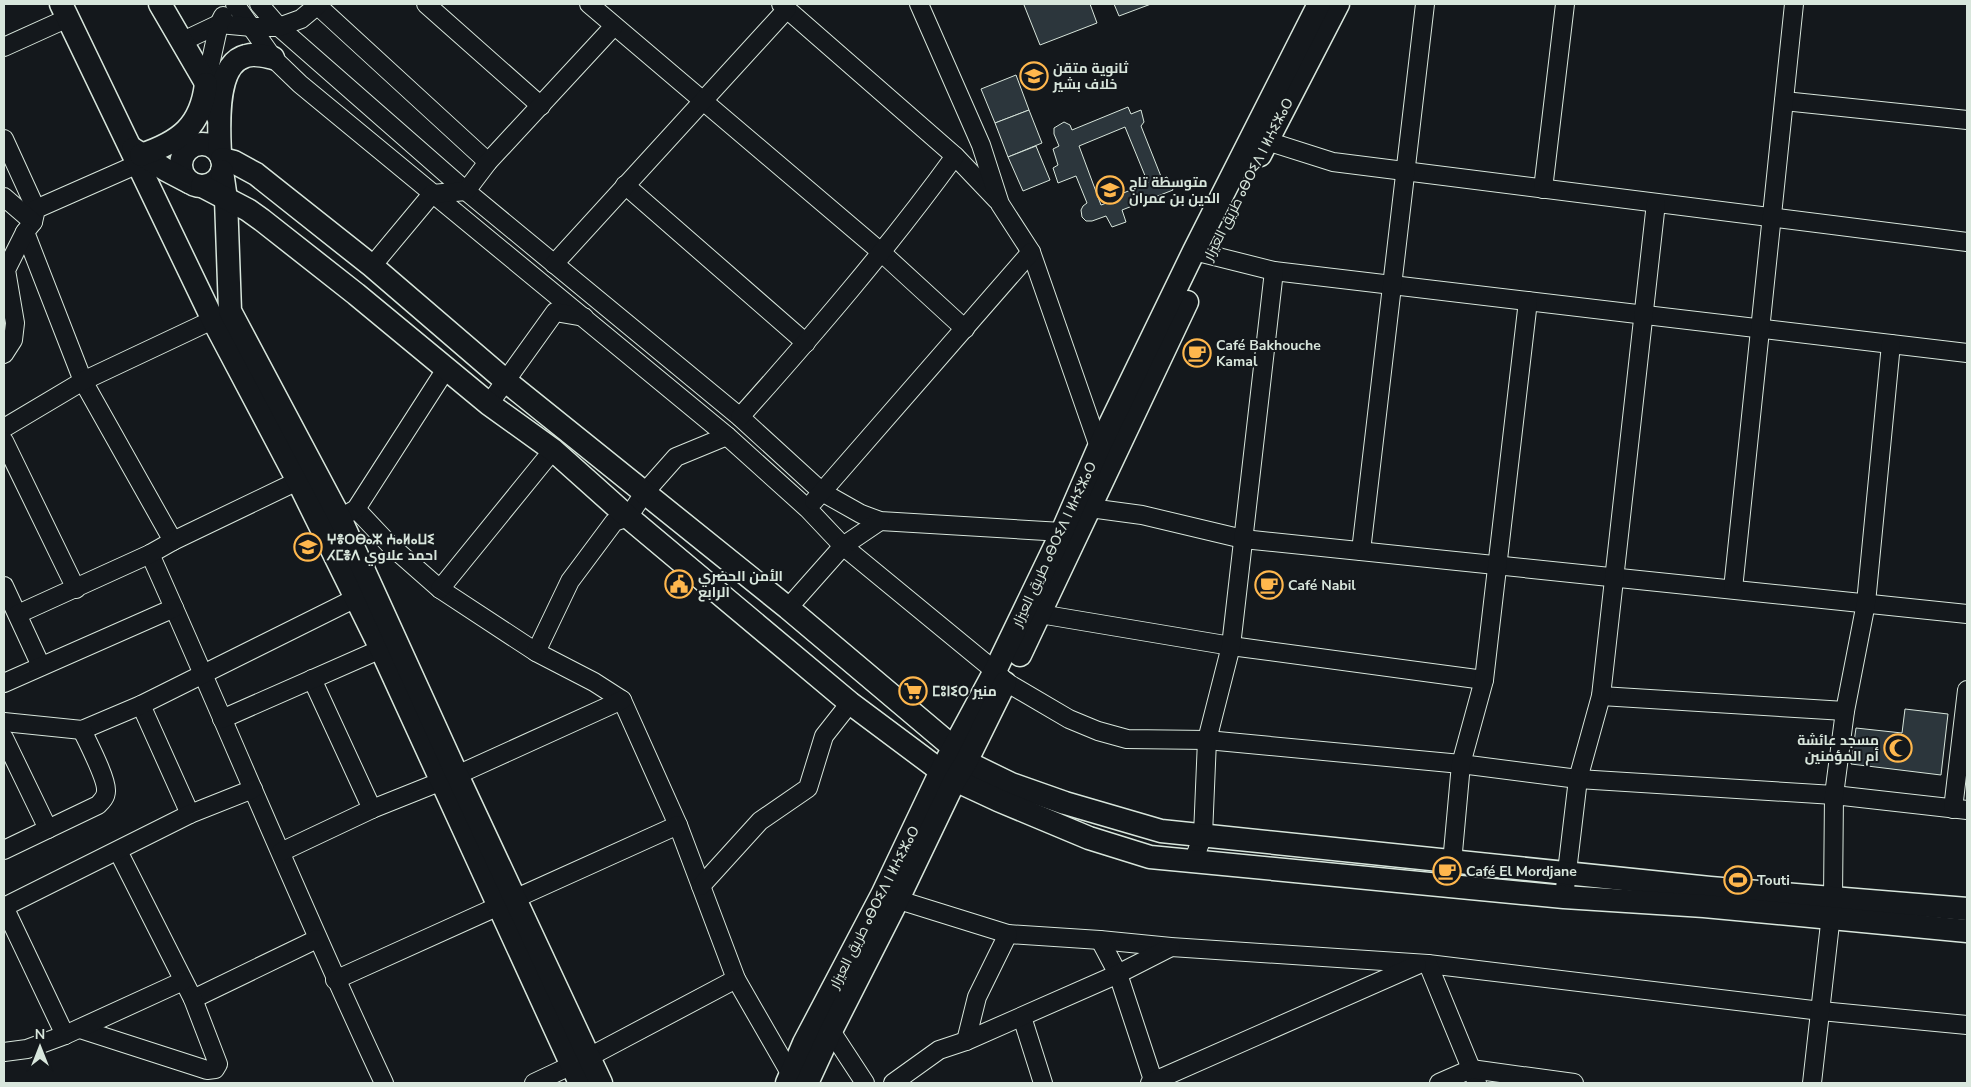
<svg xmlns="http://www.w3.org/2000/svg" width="1971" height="1087" font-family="'Nunito Sans',Cairo,'Noto Sans Tifinagh',sans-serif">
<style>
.building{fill:#2c363c;stroke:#d8e6dc;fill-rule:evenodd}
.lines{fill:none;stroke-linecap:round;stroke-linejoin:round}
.minor-casing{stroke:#d8e6dc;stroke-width:20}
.major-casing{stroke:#d8e6dc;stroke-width:25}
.minor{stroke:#14181c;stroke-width:18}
.major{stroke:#14181c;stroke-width:22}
.labels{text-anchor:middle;stroke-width:4;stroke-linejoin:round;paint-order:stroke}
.poi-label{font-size:14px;font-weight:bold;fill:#d8e6dc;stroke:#14181c;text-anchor:start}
.street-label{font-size:14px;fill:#d8e6dc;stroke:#14181c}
</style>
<rect width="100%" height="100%" fill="#14181c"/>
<g class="building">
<path d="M 1026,4 L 1090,4 L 1097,23 L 1040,45 L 1024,5 Z"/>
<path d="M 1114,4 L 1151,4 L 1119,16 Z"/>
<path d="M 1016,75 L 1029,110 L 995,123 L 981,89 Z"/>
<path d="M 1128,107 L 1131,114 L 1141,110 L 1144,122 L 1141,126 L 1162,179 L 1167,177 L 1173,190 L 1122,210 L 1126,222 L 1112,227 L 1106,216 L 1092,221 L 1086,221 L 1082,217 L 1081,210 L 1083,206 L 1087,203 L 1076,176 L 1058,183 L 1053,168 L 1058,165 L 1053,149 L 1059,146 L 1054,134 L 1054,128 L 1064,122 L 1070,125 L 1072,130 ZM 1125,127 L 1148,183 L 1116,196 L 1117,199 L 1101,205 L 1079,146 Z"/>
<path d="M 1029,110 L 1042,143 L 1008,157 L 995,123 Z"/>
<path d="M 1036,146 L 1050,180 L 1023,191 L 1008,157 Z"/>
<path d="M 1905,709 L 1948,714 L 1941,775 L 1851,764 L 1856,728 L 1902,733 Z"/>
</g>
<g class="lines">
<g class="minor-casing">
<g id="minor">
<path d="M 235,4 L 273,58 L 300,84 L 727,436 L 808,509 L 843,546 L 995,671 L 1006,682 L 1069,719 L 1098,731 L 1127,739 L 1207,740 L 1461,764 L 1578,779 L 1834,795 L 1967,810"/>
<path d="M 259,4 L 279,27 L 466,191 L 740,417 L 822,492 L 861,514 L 880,521 L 1062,532"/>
<path d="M 426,4 L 541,106"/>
<path d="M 589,4 L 881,252 L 965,329"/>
<path d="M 781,4 L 955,156 L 997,200"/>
<path d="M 919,4 L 981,145 L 1000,204 L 1031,252 L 1099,447 L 1105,451"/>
<path d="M 318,6 L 488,162"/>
<path d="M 181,42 L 219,24 L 252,27 L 279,27 L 301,19 L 319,4"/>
<path d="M 4,47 L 68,18"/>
<path d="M 206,83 L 219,24 L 223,16"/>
<path d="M 1784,101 L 1967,120"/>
<path d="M 1256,136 L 1267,141 L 1333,162 L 1967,242"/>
<path d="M 4,139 L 36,209"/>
<path d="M 138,164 L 36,209 L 33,222 L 25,232 L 83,381 L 173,541"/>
<path d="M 625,185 L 806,343"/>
<path d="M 1543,189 L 1565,4"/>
<path d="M 4,197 L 33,222"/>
<path d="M 1194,251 L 1274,271 L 1967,353"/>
<path d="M 554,264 L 787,9"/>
<path d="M 372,266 L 432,194 L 466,191 L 488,162 L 614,26"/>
<path d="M 4,354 L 13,340 L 15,323 L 6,270 L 25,232"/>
<path d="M 489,404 L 555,312 L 584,317"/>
<path d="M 740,417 C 815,333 889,247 955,156"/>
<path d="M 4,428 L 83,381 L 223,315"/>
<path d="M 4,441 L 76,589"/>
<path d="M 814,501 L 1031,252"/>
<path d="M 1090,508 L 1142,515 L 1243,539 L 1967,614"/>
<path d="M 356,509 L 390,545 L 440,589 L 536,652 L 594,682 L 622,700 L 678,825 L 736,979 L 790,1073 L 798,1080"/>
<path d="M 347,514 L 356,509 L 446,369"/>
<path d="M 1361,551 L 1425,4"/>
<path d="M 150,554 C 229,730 302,909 384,1083"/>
<path d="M 4,586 L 41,666"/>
<path d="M 440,589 L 553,450"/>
<path d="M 1733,589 L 1794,4"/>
<path d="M 788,608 L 843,546 L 880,521"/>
<path d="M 18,614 L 150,554 L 173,541 L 308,476"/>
<path d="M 1040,614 L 1231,646 L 1484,680"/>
<path d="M 536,652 L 570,581 L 614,522 L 628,517 L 645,492 L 676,457 L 727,436"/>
<path d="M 312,679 L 372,809"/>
<path d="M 4,683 L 174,608"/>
<path d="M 1601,696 L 1845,711"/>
<path d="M 141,705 L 190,814"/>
<path d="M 222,719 L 381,649"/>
<path d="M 4,722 L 82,730 L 141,705 L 356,598"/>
<path d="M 4,738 L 48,829"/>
<path d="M 1953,809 L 1967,690"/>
<path d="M 4,850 L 98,805 C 102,801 106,797 106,791 C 107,779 88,743 82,730"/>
<path d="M 281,852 L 372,809 L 457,775 L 622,700"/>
<path d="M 1193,862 L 1203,835 L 1207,740 L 1231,646 L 1274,271"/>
<path d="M 1450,885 L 1461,764 L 1484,680 L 1528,301"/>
<path d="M 701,886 L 760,821 L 808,788 L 824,736 L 850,703"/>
<path d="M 886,896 L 1008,934 L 1100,940 L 1171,947 L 1428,964 L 1821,1011 L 1967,1025"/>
<path d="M 1564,897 L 1578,779 L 1601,696 L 1656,203"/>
<path d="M 1100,940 L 1118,974 L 1154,1083"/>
<path d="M 1428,964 L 1477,1083"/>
<path d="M 335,980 L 678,825"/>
<path d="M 193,999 L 317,939"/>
<path d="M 1022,1017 L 1043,1083"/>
<path d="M 80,1029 L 207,1070 L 215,1069 L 218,1064 L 193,999 L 118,851"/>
<path d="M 831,1031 L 865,1083"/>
<path d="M 65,1035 L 7,913 L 8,905 L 190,814 L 253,789"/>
<path d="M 966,1041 L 977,997 L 1008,934"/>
<path d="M 4,1052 L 27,1049 L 65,1035 L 183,981"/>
<path d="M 534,1083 L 589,1057 L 736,979"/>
<path d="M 893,1083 L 939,1050 L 966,1041 L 1118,974 L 1171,947"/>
<path d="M 1150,1083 L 1417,965"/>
<path d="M 1439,1083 L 1471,1069 L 1574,1083"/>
<path d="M 1812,1083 L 1833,897 L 1834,795 L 1845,711 L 1866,603 L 1891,344"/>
</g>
</g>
<g class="major-casing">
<g id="major">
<path d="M 61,4 L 213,320 L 298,481 L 381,649 L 580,1083"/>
<path d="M 160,4 L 206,83 L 217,115"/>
<circle cx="202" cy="165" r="21"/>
<path d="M 133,149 L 166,170 L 189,182"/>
<path d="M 220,154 C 219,129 214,64 246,56 C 255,53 264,56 273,58"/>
<path d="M 141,155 C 180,142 201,126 206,84"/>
<path d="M 1260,155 L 1338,4"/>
<path d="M 222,159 L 234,162 L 256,174 L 372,266 L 507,382 L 788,608 L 954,748 L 966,762 L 1011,784 L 1065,803 L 1161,831 L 1710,888 L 1967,909"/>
<path d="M 222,171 L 226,199 L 230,311 L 340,518 L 457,775 L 601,1083"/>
<path d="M 202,186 L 248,210 L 262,220 L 356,294 L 489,404 L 553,450 L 628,517 L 850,703 L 941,771 L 955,780 L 998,800 L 1089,838 L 1150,857 L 1564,897 L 1704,906 L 1967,931"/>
<path d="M 1020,655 L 1187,302"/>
<path d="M 787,1083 L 804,1043 L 882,895 L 941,771 L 995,671 L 1062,532 L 1099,447 L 1194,251 L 1319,4"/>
<path d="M 807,1083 L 831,1031 L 897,901 L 955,780 L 966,762 L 1005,683"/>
</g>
</g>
<use href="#minor" class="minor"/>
<use href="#major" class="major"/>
</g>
<defs>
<g id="school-ring" transform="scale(1.4375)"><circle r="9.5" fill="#14181c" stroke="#ffb74d" stroke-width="1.5"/><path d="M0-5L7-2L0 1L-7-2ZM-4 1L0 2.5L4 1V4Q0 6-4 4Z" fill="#ffb74d"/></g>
<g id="cafe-ring" transform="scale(1.4375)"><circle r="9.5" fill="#14181c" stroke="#ffb74d" stroke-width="1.5"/><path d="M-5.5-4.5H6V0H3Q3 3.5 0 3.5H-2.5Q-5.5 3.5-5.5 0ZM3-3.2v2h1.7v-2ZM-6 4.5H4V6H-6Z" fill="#ffb74d"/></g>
<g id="civic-ring" transform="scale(1.4375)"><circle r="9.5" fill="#14181c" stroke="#ffb74d" stroke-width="1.5"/><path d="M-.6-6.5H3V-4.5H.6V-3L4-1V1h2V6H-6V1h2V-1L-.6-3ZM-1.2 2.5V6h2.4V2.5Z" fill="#ffb74d"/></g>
<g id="supermarket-ring" transform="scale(1.4375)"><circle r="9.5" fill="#14181c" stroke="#ffb74d" stroke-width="1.5"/><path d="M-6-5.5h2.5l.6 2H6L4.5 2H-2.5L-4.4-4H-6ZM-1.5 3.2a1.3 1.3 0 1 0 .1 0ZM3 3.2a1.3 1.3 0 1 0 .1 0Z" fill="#ffb74d"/></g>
<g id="mosque-ring" transform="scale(1.4375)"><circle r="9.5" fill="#14181c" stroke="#ffb74d" stroke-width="1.5"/><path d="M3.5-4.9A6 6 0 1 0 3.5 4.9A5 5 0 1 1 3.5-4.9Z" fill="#ffb74d"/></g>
<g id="stadium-ring" transform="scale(1.4375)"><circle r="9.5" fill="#14181c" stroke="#ffb74d" stroke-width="1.5"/><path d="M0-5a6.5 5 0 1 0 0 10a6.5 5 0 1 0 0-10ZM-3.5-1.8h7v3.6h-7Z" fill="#ffb74d"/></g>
</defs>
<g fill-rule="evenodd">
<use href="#school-ring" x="1034" y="76"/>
<use href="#school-ring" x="1110" y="190"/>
<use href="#cafe-ring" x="1197" y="353"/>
<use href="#school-ring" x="308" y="547"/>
<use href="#civic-ring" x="679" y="584"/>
<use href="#cafe-ring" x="1269" y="585"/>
<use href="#supermarket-ring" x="913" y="691"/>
<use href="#mosque-ring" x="1898" y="748"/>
<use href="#cafe-ring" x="1447" y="871"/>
<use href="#stadium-ring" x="1738" y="880"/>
</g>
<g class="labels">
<g class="poi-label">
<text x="1053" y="73">ثانوية متقن<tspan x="1053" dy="16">خلاف بشير</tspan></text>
<text x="1129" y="187">متوسطة تاج<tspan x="1129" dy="16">الدين بن عمران</tspan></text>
<text x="1216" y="350">Café Bakhouche<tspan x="1216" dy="16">Kamal</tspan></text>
<text x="327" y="544">ⵖⴻⵔⴱⴰⵣ ⵄⴰⵍⴰⵡⵉ<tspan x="327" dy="16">ⵃⵎⴻⴷ احمد علاوي</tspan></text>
<text x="698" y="581">الأمن الحضري<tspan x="698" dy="16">الرابع</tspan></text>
<text x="1288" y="590">Café Nabil</text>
<text x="932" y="696">ⵎⵓⵏⵉⵔ منير</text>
<text x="1879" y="745" text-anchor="end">مسجد عائشة<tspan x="1879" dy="16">أم المؤمنين</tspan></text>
<text x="1466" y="876">Café El Mordjane</text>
<text x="1757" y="885">Touti</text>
</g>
<g class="street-label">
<text transform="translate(1248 179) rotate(-63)" y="5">طريق العيزار ⴰⴱⵔⵉⴷ ⵏ ⵍⵄⵉⵣⴰⵔ</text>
<text transform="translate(1054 544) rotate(-65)" y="5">طريق العيزار ⴰⴱⵔⵉⴷ ⵏ ⵍⵄⵉⵣⴰⵔ</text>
<text transform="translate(874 907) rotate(-63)" y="5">طريق العيزار ⴰⴱⵔⵉⴷ ⵏ ⵍⵄⵉⵣⴰⵔ</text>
</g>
</g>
<rect width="1971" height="1087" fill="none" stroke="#d8e6dc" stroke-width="10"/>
<g transform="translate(40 1047)" stroke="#14181c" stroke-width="4" paint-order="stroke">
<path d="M0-4L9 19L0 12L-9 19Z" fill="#d8e6dc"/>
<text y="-8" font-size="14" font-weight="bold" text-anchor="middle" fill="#d8e6dc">N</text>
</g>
</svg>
